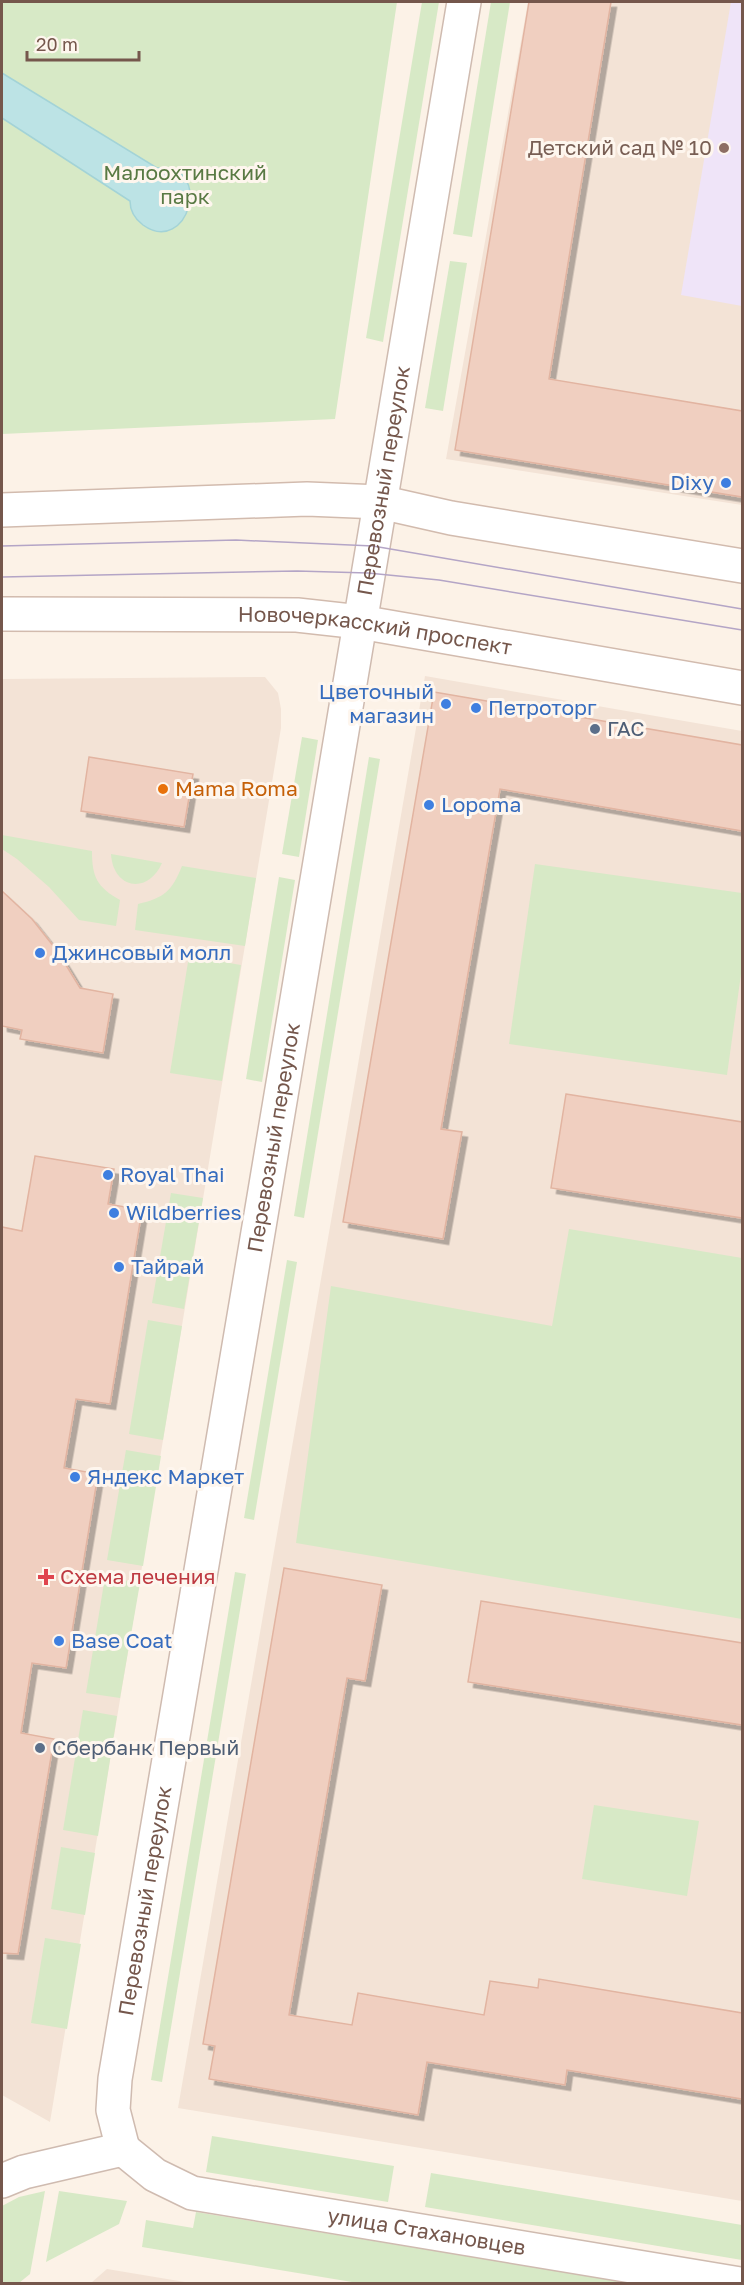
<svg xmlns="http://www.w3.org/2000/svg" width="744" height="2285" font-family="'Golos Text',sans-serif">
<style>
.residential{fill:#f3e3d6}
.education{fill:#efe4f8}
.green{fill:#d7e9c6}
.water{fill:#bce3e5;stroke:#a3d3d7;stroke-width:1.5}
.building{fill:#f0cfc0;stroke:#e2b4a1;stroke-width:1.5;filter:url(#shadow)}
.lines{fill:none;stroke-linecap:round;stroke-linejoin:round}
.street-casing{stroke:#cfbbb0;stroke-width:36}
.secondary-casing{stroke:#d2bbae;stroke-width:36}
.street{stroke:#fff;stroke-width:33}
.secondary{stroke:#fff;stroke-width:33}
.tram{stroke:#b4a5c6;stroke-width:1.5}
.education-dot{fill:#8d6e63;stroke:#fef6ee;stroke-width:2}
.shop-dot{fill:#3f7fe0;stroke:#fef6ee;stroke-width:2}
.service-dot{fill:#5c6f8a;stroke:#fef6ee;stroke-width:2}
.food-dot{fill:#e8710a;stroke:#fef6ee;stroke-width:2}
.health-dot{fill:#e0444e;stroke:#fef6ee;stroke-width:2}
.labels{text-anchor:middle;stroke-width:6;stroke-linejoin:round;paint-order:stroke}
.education-label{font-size:21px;fill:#785e54;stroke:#fef6ee;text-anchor:end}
.park-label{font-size:21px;fill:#597a44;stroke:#fef6ee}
.street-label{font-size:21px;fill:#75574c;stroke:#fef6ee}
.shop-label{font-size:21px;fill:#366cbe;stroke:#fef6ee;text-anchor:start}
.service-label{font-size:21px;fill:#4e5e75;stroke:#fef6ee;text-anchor:start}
.food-label{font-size:21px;fill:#c56008;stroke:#fef6ee;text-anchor:start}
.health-label{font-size:21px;fill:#be3a42;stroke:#fef6ee;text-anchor:start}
</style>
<defs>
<filter id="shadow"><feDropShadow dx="5.5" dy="5.5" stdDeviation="0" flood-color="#0004"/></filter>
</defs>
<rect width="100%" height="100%" fill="#fcf2e7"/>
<g class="residential">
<path d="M 528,2 L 742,2 L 742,505 L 446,459 Z"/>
<path d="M 425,676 L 742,731 L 742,2201 L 178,2108 Z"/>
<path d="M 265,677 L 278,693 L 281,709 L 281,728 L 50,2122 L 2,2095 L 2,679 Z"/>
<path d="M 107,2269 L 191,2283 L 91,2283 Z"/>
</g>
<path class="education" d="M 731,2 L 742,2 L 742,306 L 681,295 Z"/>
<g class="green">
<path d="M 2,2 L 397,2 L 335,419 L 2,434 Z"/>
<path d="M 422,2 L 439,2 L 383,342 L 366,338 Z"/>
<path d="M 491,2 L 510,2 L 472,237 L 453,234 Z"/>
<path d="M 450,261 L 467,263 L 443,411 L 425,408 Z"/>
<path d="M 302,737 L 318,740 L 299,857 L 282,854 Z"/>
<path d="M 369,757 L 380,759 L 304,1218 L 294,1216 Z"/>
<path d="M 2,835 L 92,851 C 92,877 97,887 120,900 L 116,926 L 79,920 L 49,887 L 17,859 L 2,849 Z"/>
<path d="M 111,854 L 162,863 C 148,895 113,889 111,854 Z"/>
<path d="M 535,864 L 742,893 L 742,967 L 727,1075 L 509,1044 Z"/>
<path d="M 182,866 L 256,878 L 245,946 L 135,930 L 138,904 C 164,898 172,891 182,866 Z"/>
<path d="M 279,877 L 295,880 L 262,1082 L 246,1079 Z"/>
<path d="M 189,956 L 241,965 L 222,1081 L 170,1073 Z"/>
<path d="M 171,1193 L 203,1198 L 184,1309 L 152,1303 Z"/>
<path d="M 569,1229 L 742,1258 L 742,1619 L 296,1543 L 331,1286 L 552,1326 Z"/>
<path d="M 287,1260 L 297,1262 L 254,1520 L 244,1518 Z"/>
<path d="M 148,1320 L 182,1326 L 163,1440 L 129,1434 Z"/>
<path d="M 126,1450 L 161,1456 L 143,1566 L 107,1560 Z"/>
<path d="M 235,1572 L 246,1574 L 162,2082 L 151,2080 Z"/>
<path d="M 105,1577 L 140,1583 L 120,1698 L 86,1693 Z"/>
<path d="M 83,1710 L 117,1716 L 98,1836 L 63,1830 Z"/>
<path d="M 594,1805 L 699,1821 L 687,1896 L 582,1879 Z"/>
<path d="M 61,1847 L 95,1853 L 85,1915 L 51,1909 Z"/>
<path d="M 45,1938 L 81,1944 L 67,2029 L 31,2023 Z"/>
<path d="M 212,2136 L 394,2166 L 388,2202 L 206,2172 Z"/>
<path d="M 431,2173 L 742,2225 L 742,2260 L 425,2207 Z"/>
<path d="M 45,2191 L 30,2274 L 19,2283 L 2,2283 L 2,2206 L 19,2197 Z"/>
<path d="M 59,2191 L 127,2201 L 119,2224 L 46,2262 Z"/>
<path d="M 196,2212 L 633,2283 L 358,2283 L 142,2247 L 146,2220 L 193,2228 Z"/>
</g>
<path class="water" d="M 2,73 L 157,168 C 215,163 188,257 143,225 C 135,219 130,212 130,201 L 2,118 Z"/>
<g class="building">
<path d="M 529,2 L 611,2 L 549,379 L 742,411 L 742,497 L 455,450 Z"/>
<path d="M 434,692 L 742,745 L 742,831 L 500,789 L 441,1129 L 462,1132 L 443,1239 L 343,1222 Z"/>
<path d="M 89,757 L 193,774 L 184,827 L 81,811 Z"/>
<path d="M 2,891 L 32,919 L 58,952 L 80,988 L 113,994 L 103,1053 L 20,1039 L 22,1030 L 2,1026 Z"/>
<path d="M 566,1094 L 742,1122 L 742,1218 L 551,1188 Z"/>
<path d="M 35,1156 L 114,1169 L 108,1204 L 142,1210 L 110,1404 L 76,1399 L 64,1468 L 98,1474 L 66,1668 L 32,1663 L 21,1733 L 54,1739 L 18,1954 L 2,1953 L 2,1227 L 22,1231 Z"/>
<path d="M 284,1568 L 382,1585 L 365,1681 L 347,1678 L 289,2015 L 352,2025 L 358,1993 L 484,2015 L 490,1981 L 538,1988 L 539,1979 L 742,2013 L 742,2099 L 567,2070 L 565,2085 L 427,2062 L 418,2115 L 209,2079 L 215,2046 L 203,2044 Z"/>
<path d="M 481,1601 L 742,1643 L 742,1725 L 468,1682 Z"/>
</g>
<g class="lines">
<g class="street-casing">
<g id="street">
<path id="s1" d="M 123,2149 L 113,2110 L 115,2079 C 233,1387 348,694 464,2"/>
<path id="s2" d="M 123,2149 L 155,2175 L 192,2193 L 740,2284"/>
<path d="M 2,2181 L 24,2172 L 123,2149"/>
</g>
</g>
<g class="secondary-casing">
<g id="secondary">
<path d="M 2,510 L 307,499 L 380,502 L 451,518 L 742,566"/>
<path id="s3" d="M 2,614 L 297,615 L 360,622 L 742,688"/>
</g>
</g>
<use href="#street" class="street"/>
<use href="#secondary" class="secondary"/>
<g class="tram">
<path d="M 2,546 L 236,540 L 373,546 L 742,609"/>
<path d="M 2,577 L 297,571 L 368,573 L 439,580 L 742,630"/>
</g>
</g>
<circle class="education-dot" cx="724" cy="148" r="6"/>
<g class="shop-dot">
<circle cx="726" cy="483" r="6"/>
<circle cx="446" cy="704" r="6"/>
<circle cx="476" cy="708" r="6"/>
<circle cx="429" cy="805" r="6"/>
<circle cx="40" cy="953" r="6"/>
<circle cx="108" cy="1175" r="6"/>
<circle cx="114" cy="1213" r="6"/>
<circle cx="119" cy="1267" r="6"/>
<circle cx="75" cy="1477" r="6"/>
<circle cx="59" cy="1641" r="6"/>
</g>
<g class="service-dot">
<circle cx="595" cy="729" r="6"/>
<circle cx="40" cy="1748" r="6"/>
</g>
<circle class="food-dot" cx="163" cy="789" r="6"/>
<path class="health-dot" d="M43 1568h6v6h6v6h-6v6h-6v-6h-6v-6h6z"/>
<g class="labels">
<g class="education-label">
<text x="712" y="155">Детский сад № 10</text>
</g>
<g class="park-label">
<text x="185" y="180">Малоохтинский<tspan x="185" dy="24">парк</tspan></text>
</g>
<g class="street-label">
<text dy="7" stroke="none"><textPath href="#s1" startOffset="1692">Перевозный переулок</textPath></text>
<text dy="7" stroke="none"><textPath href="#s3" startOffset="374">Новочеркасский проспект</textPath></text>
<text dy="7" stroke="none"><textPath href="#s1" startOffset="1026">Перевозный переулок</textPath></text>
<text dy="7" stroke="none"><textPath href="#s1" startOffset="252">Перевозный переулок</textPath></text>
<text dy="7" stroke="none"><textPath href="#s2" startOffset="320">улица Стахановцев</textPath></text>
</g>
<g class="shop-label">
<text x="714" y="490" text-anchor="end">Dixy</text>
<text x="434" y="699" text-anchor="end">Цветочный<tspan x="434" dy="24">магазин</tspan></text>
<text x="488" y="715">Петроторг</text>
<text x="441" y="812">Lopoma</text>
<text x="52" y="960">Джинсовый молл</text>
<text x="120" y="1182">Royal Thai</text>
<text x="126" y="1220">Wildberries</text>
<text x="131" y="1274">Тайрай</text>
<text x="87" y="1484">Яндекс Маркет</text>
<text x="71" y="1648">Base Coat</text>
</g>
<g class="service-label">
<text x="607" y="736">ГАС</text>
<text x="52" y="1755">Сбербанк Первый</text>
</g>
<g class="food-label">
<text x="175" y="796">Mama Roma</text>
</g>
<g class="health-label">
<text x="60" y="1584">Схема лечения</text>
</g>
</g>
<rect width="744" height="2285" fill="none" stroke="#75574c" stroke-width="6"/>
<path d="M27 51v9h112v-9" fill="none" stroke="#75574c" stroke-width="3"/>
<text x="36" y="51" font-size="18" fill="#75574c" stroke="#fef6ee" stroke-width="4.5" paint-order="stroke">20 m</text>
</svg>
